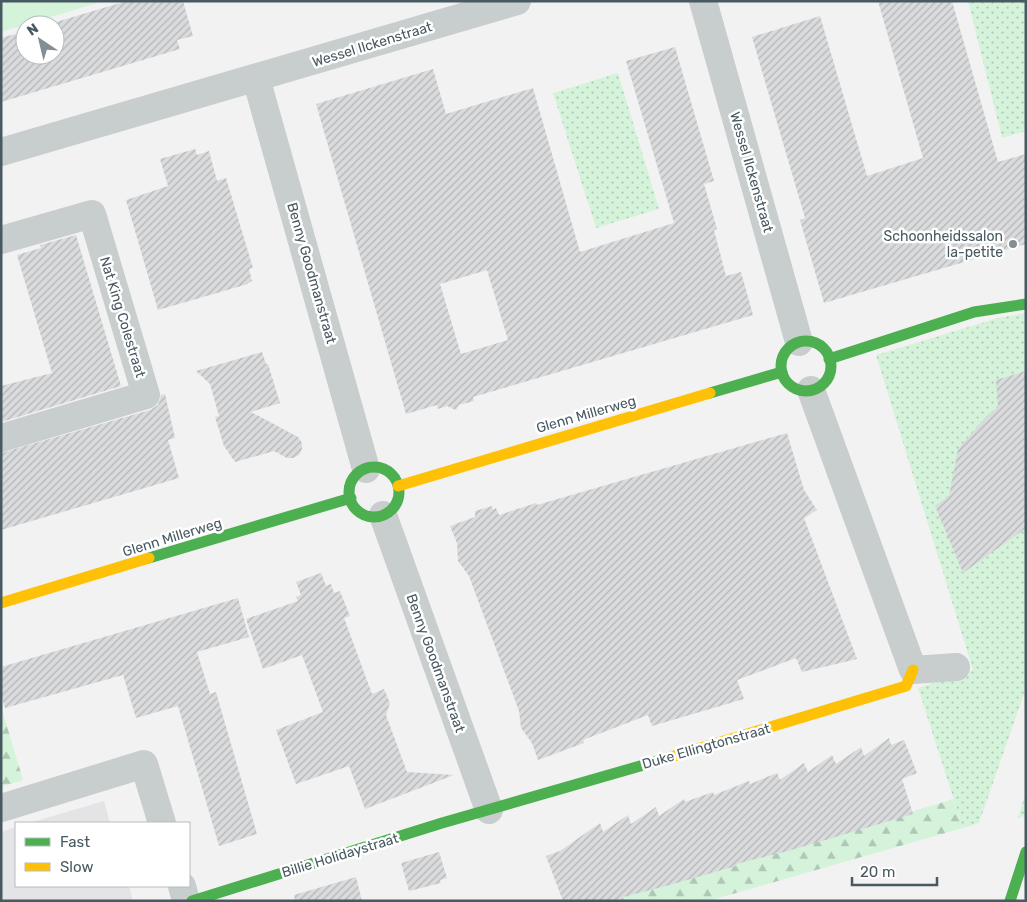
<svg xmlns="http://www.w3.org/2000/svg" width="1027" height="902" font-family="Rubik,sans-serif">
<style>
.education{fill:#e4e3e5}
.grass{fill:url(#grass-dots)}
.forest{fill:url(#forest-firs)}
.green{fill:#d5f3db}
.building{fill:url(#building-hatch);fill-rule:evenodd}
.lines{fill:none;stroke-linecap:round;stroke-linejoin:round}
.street{stroke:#c8cdce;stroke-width:28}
.fast{stroke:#4caf50;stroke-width:11}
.slow{stroke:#ffc107;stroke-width:11}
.poi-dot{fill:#838f94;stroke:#fff;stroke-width:2}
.labels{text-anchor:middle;stroke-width:5;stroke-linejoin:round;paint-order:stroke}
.street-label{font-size:14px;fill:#475961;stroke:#fff}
.poi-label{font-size:14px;fill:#475961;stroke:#fff;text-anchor:end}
</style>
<defs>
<pattern id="grass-dots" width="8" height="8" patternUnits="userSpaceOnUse" patternTransform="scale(1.25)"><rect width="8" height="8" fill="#d5f3db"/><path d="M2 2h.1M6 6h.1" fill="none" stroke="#afc8b5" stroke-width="1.8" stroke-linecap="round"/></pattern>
<pattern id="forest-firs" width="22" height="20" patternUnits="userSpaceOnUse" patternTransform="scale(1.25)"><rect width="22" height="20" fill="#d5f3db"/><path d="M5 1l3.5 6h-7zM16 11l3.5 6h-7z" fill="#afc8b5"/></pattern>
<pattern id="building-hatch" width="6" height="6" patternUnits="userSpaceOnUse" patternTransform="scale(1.25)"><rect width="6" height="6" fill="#dadbdc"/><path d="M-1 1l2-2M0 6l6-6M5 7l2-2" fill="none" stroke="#b3b5b6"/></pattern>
</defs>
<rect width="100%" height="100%" fill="#f3f2f2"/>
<g class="education">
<path d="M 104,801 L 110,823 L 29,823 Z"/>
<path d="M 16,827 L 16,886 L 129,886 L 133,901 L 1,901 L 1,832 Z"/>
</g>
<g class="grass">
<path d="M 968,1 L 1026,1 L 1026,131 L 1002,138 Z"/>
<path d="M 618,73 L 659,209 L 596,228 L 553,93 Z"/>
<path d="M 1026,313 L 1026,688 L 979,823 L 963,828 L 918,688 L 973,670 L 876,355 L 998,318 Z"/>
<path d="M 1026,791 L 1026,816 L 1018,818 Z"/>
</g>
<g class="forest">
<path d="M 1,706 L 23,780 L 1,787 Z"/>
<path d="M 954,799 L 963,828 L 708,901 L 609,901 Z"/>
</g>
<path class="green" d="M 1,1 L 104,1 L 1,32 Z"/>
<g class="building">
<path d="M 127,1 L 183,1 L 193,36 L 177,40 L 180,49 L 1,102 L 1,38 L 25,31 L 25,55 L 55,55 L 55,25 L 46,25 Z"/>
<path d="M 878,1 L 952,1 L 998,162 L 1026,154 L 1026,244 L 824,303 L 800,220 L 805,218 L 752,37 L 820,16 L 867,176 L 923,158 Z"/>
<path d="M 675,47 L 714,181 L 704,184 L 717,229 L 714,230 L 726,276 L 741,272 L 753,315 L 473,397 L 474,401 L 459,405 L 456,410 L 447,406 L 438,409 L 437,405 L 406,414 L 316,104 L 433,69 L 446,114 L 533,88 L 580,252 L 674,223 L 626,61 ZM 487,270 L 508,340 L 461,354 L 440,284 Z"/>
<path d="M 195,149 L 197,155 L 209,151 L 217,181 L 226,178 L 253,268 L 249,269 L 252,281 L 248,283 L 248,284 L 158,310 L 126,200 L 168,186 L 160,159 Z"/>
<path d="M 76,235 L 121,386 L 1,422 L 1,386 L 52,373 L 17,255 L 41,248 L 40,245 Z"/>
<path d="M 262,352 L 266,364 L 268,364 L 280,403 L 251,412 L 298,437 L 302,443 L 302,449 L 299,455 L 293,458 L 287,458 L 274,451 L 235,462 L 224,446 L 215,417 L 219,416 L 210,384 L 196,371 Z"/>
<path d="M 1026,371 L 1026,528 L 963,573 L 935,506 L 949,496 L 958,449 L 987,416 L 998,407 L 996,380 Z"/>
<path d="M 165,394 L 175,438 L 168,440 L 179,478 L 1,530 L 1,453 L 150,410 L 158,405 L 161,395 Z"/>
<path d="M 787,433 L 804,490 L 817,510 L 804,518 L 857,659 L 802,672 L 796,658 L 737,680 L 744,699 L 652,726 L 648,715 L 583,740 L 584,743 L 538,760 L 532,743 L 521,728 L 519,711 L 469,576 L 458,561 L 457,543 L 450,526 L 475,517 L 475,511 L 492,506 L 493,510 L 496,508 L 499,515 L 536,503 L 537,505 Z"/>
<path d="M 321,573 L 326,586 L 331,584 L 334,593 L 340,591 L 350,616 L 344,618 L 372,694 L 384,689 L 390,703 L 386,715 L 407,772 L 454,775 L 365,809 L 349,766 L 296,784 L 276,730 L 323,712 L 302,655 L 263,669 L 246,619 L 298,601 L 296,597 L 301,595 L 296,582 Z"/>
<path d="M 238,598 L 249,637 L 197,652 L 210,694 L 216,692 L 257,834 L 219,846 L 178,706 L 136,718 L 123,675 L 5,708 L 1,695 L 1,667 Z"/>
<path d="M 889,738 L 891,745 L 904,740 L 917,773 L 902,779 L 913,814 L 788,851 L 736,864 L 736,866 L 666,886 L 623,897 L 624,901 L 563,901 L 546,856 L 560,851 L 600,823 L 603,832 L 628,815 L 631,824 L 656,807 L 659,816 L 684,799 L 685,802 L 713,792 L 714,795 L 749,781 L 750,784 L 777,773 L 780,780 L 804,763 L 808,772 L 832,755 L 836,764 L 861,747 L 864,756 Z"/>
<path d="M 439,852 L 447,878 L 440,880 L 441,883 L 409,891 L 401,863 Z"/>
<path d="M 356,877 L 362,901 L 295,901 L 294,895 Z"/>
</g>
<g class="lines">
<g class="street">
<path d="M 703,1 L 799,342"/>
<path d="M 256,78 L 366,469"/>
<path d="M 1,152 L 517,1"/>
<path d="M 1,240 L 92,214 L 146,395 L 1,438"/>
<path d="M 811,390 L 913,670 L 956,667"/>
<path d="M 383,515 L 489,810"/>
<path d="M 1,808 L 144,764 L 162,823"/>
<path d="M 182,886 L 186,901"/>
</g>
<g class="fast">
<circle cx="806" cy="366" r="25"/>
<path d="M 829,359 L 974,312 L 1026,304"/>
<path d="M 710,393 L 782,372"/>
<circle cx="374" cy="492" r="25"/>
<path d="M 149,558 L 351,498"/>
<path d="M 192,901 L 442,823 L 661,760"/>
<path d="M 1010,901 L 1026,852"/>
</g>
<g class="slow">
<path d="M 398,486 L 710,393"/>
<path d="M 1,603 L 149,558"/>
<path d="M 661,760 L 906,686 L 913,670"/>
</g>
</g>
<circle class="poi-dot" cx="1013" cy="244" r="5"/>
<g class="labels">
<g class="street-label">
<text transform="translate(372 44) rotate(-17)" y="5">Wessel Ilckenstraat</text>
<text transform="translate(752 172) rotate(74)" y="5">Wessel Ilckenstraat</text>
<text transform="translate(312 273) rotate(74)" y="5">Benny Goodmanstraat</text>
<text transform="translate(123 317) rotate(73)" y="5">Nat King Colestraat</text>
<text transform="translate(586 414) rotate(-16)" y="5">Glenn Millerweg</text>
<text transform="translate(172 537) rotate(-17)" y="5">Glenn Millerweg</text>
<text transform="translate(436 663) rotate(70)" y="5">Benny Goodmanstraat</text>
<text transform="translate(706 746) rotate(-16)" y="5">Duke Ellingtonstraat</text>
<text transform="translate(340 855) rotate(-17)" y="5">Billie Holidaystraat</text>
</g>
<g class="poi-label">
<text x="1003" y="241">Schoonheidssalon<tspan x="1003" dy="16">la-petite</tspan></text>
</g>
</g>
<rect width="1027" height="902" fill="none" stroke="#475961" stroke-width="5"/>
<rect x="15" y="822" width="175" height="65" fill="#ffffff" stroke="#b5bdc0"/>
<rect x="25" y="838" width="25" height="8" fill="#4caf50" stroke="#b5bdc0"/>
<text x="60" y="847" font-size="15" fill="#475961">Fast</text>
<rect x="25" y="863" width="25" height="8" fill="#ffc107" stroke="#b5bdc0"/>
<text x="60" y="872" font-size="15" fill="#475961">Slow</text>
<g transform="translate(40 40) rotate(325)"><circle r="24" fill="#ffffff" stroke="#b5bdc0"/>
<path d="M0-4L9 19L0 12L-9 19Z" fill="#838f94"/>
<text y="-8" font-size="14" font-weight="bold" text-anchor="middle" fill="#475961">N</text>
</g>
<path d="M852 877v8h85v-8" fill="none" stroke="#475961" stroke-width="2.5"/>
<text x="860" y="877" font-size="15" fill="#475961" stroke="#ffffff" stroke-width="4" paint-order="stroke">20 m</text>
</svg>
